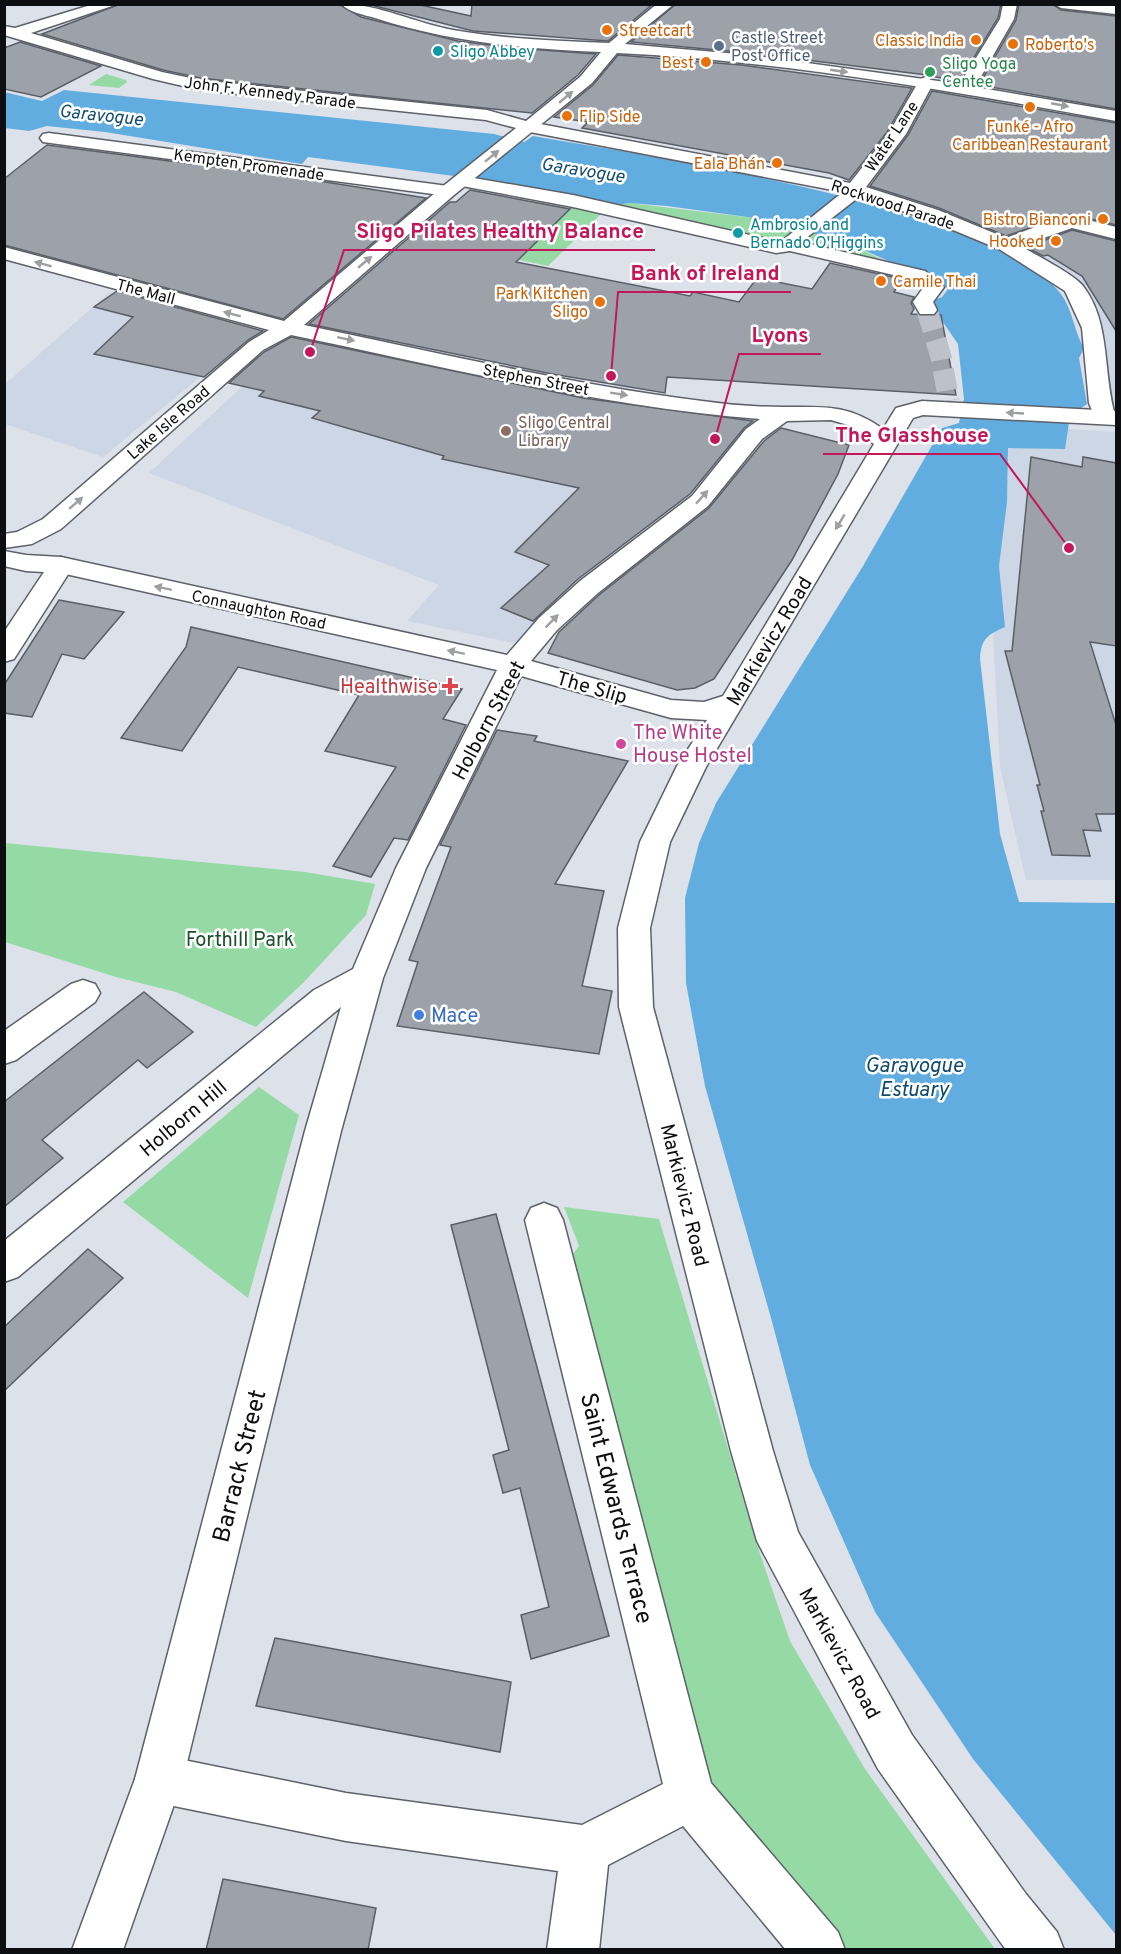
<svg xmlns="http://www.w3.org/2000/svg" width="1121" height="1954" font-family="Overpass,sans-serif">
<style>
.built{fill:#cdd6e5}
.green{fill:#95daa4}
.water{fill:#62addf}
.building{fill:#9da2aa;stroke:#5a5e66;stroke-width:1.5}
.lines{fill:none;stroke-linecap:round;stroke-linejoin:round}
.street-tunnel{stroke:#bec1c9;stroke-width:21;stroke-dasharray:21 10;stroke-linecap:butt}
.street-casing{stroke:#5d6169;stroke-width:3}
.secondary-casing{stroke:#5d6169;stroke-width:3}
.street{fill:#fff;fill-rule:evenodd}
.secondary{fill:#fff;fill-rule:evenodd}
.oneway{fill:#9e9fa0}
.food-dot{fill:#e8710a;stroke:#fff;stroke-width:2}
.service-dot{fill:#5c6f8a;stroke:#fff;stroke-width:2}
.culture-dot{fill:#0f9aa8;stroke:#fff;stroke-width:2}
.leisure-dot{fill:#2e9e5b;stroke:#fff;stroke-width:2}
.education-dot{fill:#8d6e63;stroke:#fff;stroke-width:2}
.health-dot{fill:#e0444e;stroke:#fff;stroke-width:2}
.hotel-dot{fill:#d1479c;stroke:#fff;stroke-width:2}
.shop-dot{fill:#3f7fe0;stroke:#fff;stroke-width:2}
.labels{text-anchor:middle;stroke-width:5;stroke-linejoin:round;paint-order:stroke}
.far-food-label{font-size:16px;fill:#c56008;stroke:#fff;text-anchor:end}
.far-service-label{font-size:16px;fill:#4e5e75;stroke:#fff;text-anchor:start}
.far-culture-label{font-size:16px;fill:#0d838f;stroke:#fff;text-anchor:start}
.far-leisure-label{font-size:16px;fill:#27864d;stroke:#fff;text-anchor:start}
.far-street-label{font-size:16px;fill:#0d0e11;stroke:#fff}
.far-education-label{font-size:16px;fill:#785e54;stroke:#fff;text-anchor:start}
.far-water-label{font-size:18px;font-style:italic;fill:#104b6d;stroke:#fff}
.street-label{font-size:20px;fill:#0d0e11;stroke:#fff}
.health-label{font-size:20px;fill:#be3a42;stroke:#fff;text-anchor:end}
.hotel-label{font-size:20px;fill:#b23c85;stroke:#fff;text-anchor:start}
.park-label{font-size:20px;fill:#1c4f2b;stroke:#fff}
.shop-label{font-size:20px;fill:#366cbe;stroke:#fff;text-anchor:start}
.water-label{font-size:21px;font-style:italic;fill:#104b6d;stroke:#fff}
.near-street-label{font-size:24px;fill:#0d0e11;stroke:#fff}
.leader{fill:none;stroke:#c2185b;stroke-width:2}
.callout-dot{fill:#c2185b;stroke:#fff;stroke-width:2}
.callout-label{font-size:21px;text-anchor:middle;font-weight:bold;fill:#c2185b;stroke:#fff;stroke-width:5;stroke-linejoin:round;paint-order:stroke}
</style>
<rect width="100%" height="100%" fill="#dde1ea"/>
<g class="built">
<path d="M 1061,233 L 1083,243 L 1116,241 L 1116,408 L 1108,407 L 1084,294 L 1015,246 Z"/>
<path d="M 109,293 L 149,302 L 210,369 L 103,457 L 5,424 L 4,385 Z"/>
<path d="M 290,342 L 581,401 L 743,430 L 732,453 L 686,495 L 590,572 L 514,643 L 407,621 L 439,585 L 149,473 Z"/>
<path d="M 1067,429 L 1116,432 L 1116,880 L 1026,880 L 1000,767 L 993,632 L 1005,627 L 999,566 L 1007,502 L 1008,447 L 1064,449 Z"/>
</g>
<g class="green">
<path d="M 106,74 L 126,80 L 127,82 L 119,88 L 89,85 Z"/>
<path d="M 629,203 L 755,218 L 798,228 L 778,243 L 611,206 Z"/>
<path d="M 571,207 L 601,214 L 548,266 L 482,252 L 552,226 Z"/>
<path d="M 809,231 L 848,243 L 895,266 L 806,242 L 803,238 Z"/>
<path d="M 4,843 L 305,872 L 375,884 L 366,915 L 304,982 L 256,1027 L 176,992 L 116,977 L 5,942 Z"/>
<path d="M 259,1087 L 299,1115 L 248,1298 L 123,1202 Z"/>
<path d="M 564,1207 L 659,1219 L 757,1545 L 790,1641 L 865,1769 L 995,1949 L 841,1949 L 711,1785 L 564,1266 L 579,1246 Z"/>
</g>
<path class="water" d="M 64,90 L 494,134 L 524,142 L 533,136 C 661,158 790,178 914,217 C 962,232 1030,254 1061,294 C 1073,310 1074,332 1084,348 L 1079,358 L 1087,404 L 1070,416 L 1065,449 L 1008,448 L 1007,502 L 999,566 L 1005,627 C 987,635 981,639 980,659 L 1000,834 L 1019,902 L 1116,903 L 1116,1935 L 973,1759 L 875,1612 L 810,1465 L 771,1318 L 705,1086 L 686,983 L 685,898 L 699,843 L 716,803 L 863,566 L 942,428 L 959,423 L 964,399 L 958,344 L 929,302 L 942,297 L 948,289 L 937,279 L 919,270 L 895,264 L 848,243 L 755,218 L 667,206 L 629,203 L 611,206 L 477,179 L 308,157 L 302,164 L 105,132 L 47,126 L 29,131 L 5,128 L 4,92 L 42,101 Z"/>
<g class="building">
<path d="M 120,4 L 339,4 L 361,17 L 458,41 L 515,48 L 596,54 L 578,75 L 532,113 L 200,78 L 163,70 L 42,34 Z"/>
<path d="M 367,4 L 416,4 L 471,16 L 472,4 L 653,4 L 608,41 L 473,31 Z"/>
<path d="M 676,4 L 1001,4 L 998,18 L 959,82 L 927,75 L 749,53 L 631,42 Z"/>
<path d="M 1019,4 L 1052,4 L 1061,10 L 1116,16 L 1116,109 L 979,85 L 1016,20 Z"/>
<path d="M 20,42 L 101,66 L 41,97 L 4,89 L 4,48 Z"/>
<path d="M 618,55 L 742,65 L 912,88 L 887,132 L 849,180 L 829,173 L 582,128 L 588,122 L 554,117 L 593,85 Z"/>
<path d="M 932,91 L 1116,123 L 1116,225 L 1071,214 L 1006,236 L 939,208 L 870,186 L 908,135 Z"/>
<path d="M 47,145 L 307,179 L 426,198 L 283,319 L 4,245 L 4,179 Z"/>
<path d="M 470,190 L 570,209 L 516,262 L 690,296 L 693,292 L 739,302 L 757,278 L 812,289 L 830,263 L 902,279 L 894,292 L 914,297 L 911,303 L 914,309 L 911,314 L 941,315 L 956,395 L 667,377 L 665,393 L 552,374 L 309,324 L 450,202 L 456,202 Z"/>
<path d="M 1072,230 L 1116,241 L 1116,331 L 1082,276 L 1048,255 L 1043,256 L 1026,247 Z"/>
<path d="M 117,291 L 263,331 L 248,340 L 204,377 L 94,354 L 133,317 L 94,307 Z"/>
<path d="M 291,337 L 583,398 L 753,421 L 744,428 L 690,494 L 578,579 L 533,621 L 501,608 L 549,565 L 515,552 L 579,488 L 442,459 L 444,456 L 312,418 L 320,411 L 259,396 L 264,391 L 229,383 L 264,352 Z"/>
<path d="M 781,428 L 849,445 L 838,474 L 792,560 L 714,679 L 695,688 L 677,690 L 548,653 L 559,632 L 599,595 L 709,508 L 764,441 Z"/>
<path d="M 1031,457 L 1082,467 L 1083,457 L 1116,463 L 1116,646 L 1090,642 L 1116,725 L 1116,814 L 1096,814 L 1101,831 L 1083,830 L 1090,856 L 1052,855 L 1041,811 L 1044,811 L 1037,785 L 1040,785 L 1005,651 L 1012,651 Z"/>
<path d="M 59,600 L 124,612 L 84,659 L 62,654 L 32,717 L 4,713 L 4,685 Z"/>
<path d="M 191,627 L 462,689 L 443,719 L 466,725 L 408,840 L 394,838 L 371,877 L 333,866 L 396,767 L 325,751 L 359,695 L 238,667 L 182,751 L 121,738 L 186,647 Z"/>
<path d="M 497,730 L 537,736 L 534,741 L 628,761 L 555,884 L 604,891 L 582,986 L 612,991 L 599,1054 L 397,1026 L 418,962 L 409,960 L 451,847 L 440,845 Z"/>
<path d="M 144,992 L 193,1032 L 147,1068 L 138,1060 L 42,1140 L 63,1158 L 4,1207 L 4,1102 Z"/>
<path d="M 496,1214 L 609,1636 L 531,1659 L 521,1615 L 549,1607 L 520,1488 L 503,1493 L 493,1455 L 509,1450 L 451,1225 Z"/>
<path d="M 88,1249 L 123,1278 L 4,1391 L 4,1327 Z"/>
<path d="M 275,1638 L 511,1682 L 500,1752 L 256,1706 Z"/>
<path d="M 223,1879 L 376,1908 L 368,1950 L 206,1950 Z"/>
</g>
<g class="lines">
<path class="street-tunnel" d="M 927,310 L 941,357 L 949,401"/>
<g class="street-casing">
<g id="street">
<path d="M 926,77 L 934,82 L 906,134 L 866,187 L 938,210 L 1006,238 L 1051,221 L 1072,216 L 1116,227 L 1116,239 L 1072,228 L 1021,246 C 1035,255 1074,274 1083,286 C 1112,324 1102,375 1116,418 L 1113,423 L 1097,423 L 1089,403 L 1082,328 L 1065,291 L 999,249 L 924,218 L 859,197 L 801,242 L 925,271 L 944,287 L 933,302 L 937,310 L 934,314 L 920,314 L 913,302 L 923,288 L 911,279 L 790,251 L 776,253 L 573,207 L 462,186 L 453,181 L 462,176 L 573,195 L 776,241 L 783,240 L 843,192 L 530,132 L 522,127 L 530,122 L 850,183 L 889,133 L 920,79 Z"/>
<path d="M 49,133 L 448,186 L 457,191 L 448,196 L 43,142 L 40,138 L 43,134 Z"/>
<path d="M 61,557 L 70,560 L 74,565 L 14,659 L 4,662 L 4,632 L 52,560 Z"/>
<path d="M 83,980 L 95,984 L 100,993 L 95,1002 L 16,1060 L 4,1064 L 4,1031 L 71,984 Z"/>
<path d="M 544,1203 L 557,1208 L 563,1220 L 711,1783 L 838,1932 L 845,1950 L 786,1950 L 683,1826 L 608,1865 L 599,1950 L 547,1950 L 558,1871 L 346,1841 L 159,1803 L 142,1796 L 135,1779 L 142,1762 L 159,1755 L 346,1793 L 582,1825 L 663,1784 L 525,1220 L 531,1208 Z"/>
</g>
</g>
<g class="secondary-casing">
<g id="secondary">
<path d="M 94,4 L 118,4 L 31,33 L 162,72 L 200,80 L 487,110 L 526,121 L 580,77 L 601,52 C 524,49 449,42 375,18 C 364,15 349,12 341,4 C 379,4 415,23 453,30 C 504,39 557,41 609,43 L 657,4 L 674,4 L 625,44 L 749,55 L 960,84 L 1000,19 L 1003,4 L 1017,4 L 1014,19 L 975,87 L 1116,111 L 1116,121 C 952,91 784,61 617,53 L 592,83 L 454,195 L 304,325 C 436,352 568,384 702,401 C 729,405 757,407 784,407 C 825,407 848,404 883,429 L 896,408 L 922,401 L 1116,411 L 1116,425 L 923,415 L 913,418 L 706,767 L 670,842 L 650,928 L 653,1007 L 773,1451 L 798,1532 L 912,1735 L 1026,1894 L 1057,1932 L 1064,1950 L 1006,1950 L 878,1769 L 757,1541 L 731,1451 L 619,1007 L 618,928 L 640,842 L 677,766 L 707,720 L 671,718 L 521,676 L 426,868 L 383,978 L 341,1131 L 183,1779 L 123,1950 L 72,1950 L 135,1779 L 305,1131 L 341,1007 L 18,1277 L 4,1282 L 4,1241 L 314,990 L 353,969 L 396,868 L 497,670 L 61,573 L 26,571 L 4,566 L 4,551 L 26,555 L 61,557 L 507,655 L 539,618 L 580,581 L 692,496 L 746,429 L 760,419 C 602,407 446,367 291,335 L 263,350 L 61,529 L 32,544 L 4,548 L 4,534 L 17,532 L 43,519 L 249,342 L 269,330 L 4,259 L 4,247 L 284,321 L 442,187 L 516,128 L 486,120 L 200,90 L 153,79 L 4,35 L 4,26 L 15,28 ZM 831,420 L 848,425 L 874,444 L 723,696 L 704,702 L 671,700 L 531,661 L 557,630 L 598,593 L 708,506 L 762,439 L 787,421 Z"/>
<path d="M 1054,4 L 1116,6 L 1116,14 L 1061,8 Z"/>
</g>
</g>
<use href="#street" class="street"/>
<use href="#secondary" class="secondary"/>
</g>
<defs><path id="oneway-solid" d="M-6-.8H1V-3.2L6.5 0L1 3.2V.8H-6Z" transform="scale(1.5)"/></defs>
<g class="oneway">
<use href="#oneway-solid" transform="translate(839 71) rotate(8)"/>
<use href="#oneway-solid" transform="translate(566 97) rotate(-40)"/>
<use href="#oneway-solid" transform="translate(1060 105) rotate(11)"/>
<use href="#oneway-solid" transform="translate(492 156) rotate(-39)"/>
<use href="#oneway-solid" transform="translate(365 262) rotate(-40)"/>
<use href="#oneway-solid" transform="translate(43 264) rotate(-165)"/>
<use href="#oneway-solid" transform="translate(232 314) rotate(-165)"/>
<use href="#oneway-solid" transform="translate(346 339) rotate(12)"/>
<use href="#oneway-solid" transform="translate(619 394) rotate(9)"/>
<use href="#oneway-solid" transform="translate(1015 413) rotate(-177)"/>
<use href="#oneway-solid" transform="translate(702 497) rotate(-48)"/>
<use href="#oneway-solid" transform="translate(76 503) rotate(-41)"/>
<use href="#oneway-solid" transform="translate(840 522) rotate(121)"/>
<use href="#oneway-solid" transform="translate(163 588) rotate(-168)"/>
<use href="#oneway-solid" transform="translate(552 621) rotate(-45)"/>
<use href="#oneway-solid" transform="translate(456 652) rotate(-168)"/>
</g>
<g class="food-dot">
<circle cx="607" cy="30" r="6"/>
<circle cx="976" cy="40" r="6"/>
<circle cx="1013" cy="44" r="6"/>
<circle cx="706" cy="62" r="6"/>
<circle cx="1030" cy="107" r="6"/>
<circle cx="567" cy="116" r="6"/>
<circle cx="777" cy="163" r="6"/>
<circle cx="1103" cy="219" r="6"/>
<circle cx="1056" cy="241" r="6"/>
<circle cx="881" cy="281" r="6"/>
<circle cx="600" cy="302" r="6"/>
</g>
<circle class="service-dot" cx="719" cy="46" r="6"/>
<g class="culture-dot">
<circle cx="438" cy="51" r="6"/>
<circle cx="738" cy="233" r="6"/>
</g>
<circle class="leisure-dot" cx="930" cy="72" r="6"/>
<circle class="education-dot" cx="506" cy="431" r="6"/>
<path class="health-dot" d="M447 677h6v6h6v6h-6v6h-6v-6h-6v-6h6z"/>
<circle class="hotel-dot" cx="621" cy="744" r="6"/>
<circle class="shop-dot" cx="419" cy="1015" r="6"/>
<g class="labels">
<g class="far-food-label">
<text x="619" y="36" text-anchor="start">Streetcart</text>
<text x="964" y="46">Classic India</text>
<text x="1025" y="50" text-anchor="start">Roberto's</text>
<text x="694" y="68">Best</text>
<text x="579" y="122" text-anchor="start">Flip Side</text>
<text x="1030" y="132" text-anchor="middle">Funké - Afro<tspan x="1030" dy="18">Caribbean Restaurant</tspan></text>
<text x="765" y="169">Eala Bhán</text>
<text x="1091" y="225">Bistro Bianconi</text>
<text x="1044" y="247">Hooked</text>
<text x="893" y="287" text-anchor="start">Camile Thai</text>
<text x="588" y="299">Park Kitchen<tspan x="588" dy="18">Sligo</tspan></text>
</g>
<g class="far-service-label">
<text x="731" y="43">Castle Street<tspan x="731" dy="18">Post Office</tspan></text>
</g>
<g class="far-culture-label">
<text x="450" y="57">Sligo Abbey</text>
<text x="750" y="230">Ambrosio and<tspan x="750" dy="18">Bernado O'Higgins</tspan></text>
</g>
<g class="far-leisure-label">
<text x="942" y="69">Sligo Yoga<tspan x="942" dy="18">Centee</tspan></text>
</g>
<g class="far-street-label">
<text transform="translate(270 92) rotate(7)" y="6">John F. Kennedy Parade</text>
<text transform="translate(891 136) rotate(-56)" y="6">Water Lane</text>
<text transform="translate(249 164) rotate(8)" y="6">Kempten Promenade</text>
<text transform="translate(893 204) rotate(18)" y="6">Rockwood Parade</text>
<text transform="translate(146 291) rotate(15)" y="6">The Mall</text>
<text transform="translate(536 379) rotate(11)" y="6">Stephen Street</text>
<text transform="translate(168 422) rotate(-41)" y="6">Lake Isle Road</text>
<text transform="translate(259 609) rotate(12)" y="6">Connaughton Road</text>
</g>
<g class="far-education-label">
<text x="518" y="428">Sligo Central<tspan x="518" dy="18">Library</tspan></text>
</g>
<g class="far-water-label">
<text transform="translate(101 115) rotate(6)" y="6">Garavogue</text>
<text transform="translate(583 170) rotate(9)" y="6">Garavogue</text>
</g>
<g class="street-label">
<text transform="translate(769 641) rotate(-59)" y="7">Markievicz Road</text>
<text transform="translate(592 687) rotate(16)" y="7">The Slip</text>
<text transform="translate(488 720) rotate(-62)" y="7">Holborn Street</text>
<text transform="translate(183 1118) rotate(-40)" y="7">Holborn Hill</text>
<text transform="translate(685 1195) rotate(76)" y="7">Markievicz Road</text>
<text transform="translate(840 1653) rotate(61)" y="7">Markievicz Road</text>
</g>
<g class="health-label">
<text x="438" y="693">Healthwise</text>
</g>
<g class="hotel-label">
<text x="633" y="739">The White<tspan x="633" dy="23">House Hostel</tspan></text>
</g>
<g class="park-label">
<text x="240" y="946">Forthill Park</text>
</g>
<g class="shop-label">
<text x="431" y="1022">Mace</text>
</g>
<g class="water-label">
<text x="914" y="1072">Garavogue<tspan x="914" dy="24">Estuary</tspan></text>
</g>
<g class="near-street-label">
<text transform="translate(239 1466) rotate(-76)" y="8">Barrack Street</text>
<text transform="translate(617 1508) rotate(76)" y="8">Saint Edwards Terrace</text>
</g>
</g>
<path class="leader" d="M310 352L344 250H655M611 376L618 292H791M715 439L739 354H821M1069 548L1000 454H823"/>
<g class="callout-dot">
<circle cx="310" cy="352" r="6"/>
<circle cx="611" cy="376" r="6"/>
<circle cx="715" cy="439" r="6"/>
<circle cx="1069" cy="548" r="6"/>
</g>
<g class="callout-label">
<text x="500" y="238">Sligo Pilates Healthy Balance</text>
<text x="705" y="280">Bank of Ireland</text>
<text x="780" y="342">Lyons</text>
<text x="912" y="442">The Glasshouse</text>
</g>
<rect width="1121" height="1954" fill="none" stroke="#0d0e11" stroke-width="12"/>
</svg>
